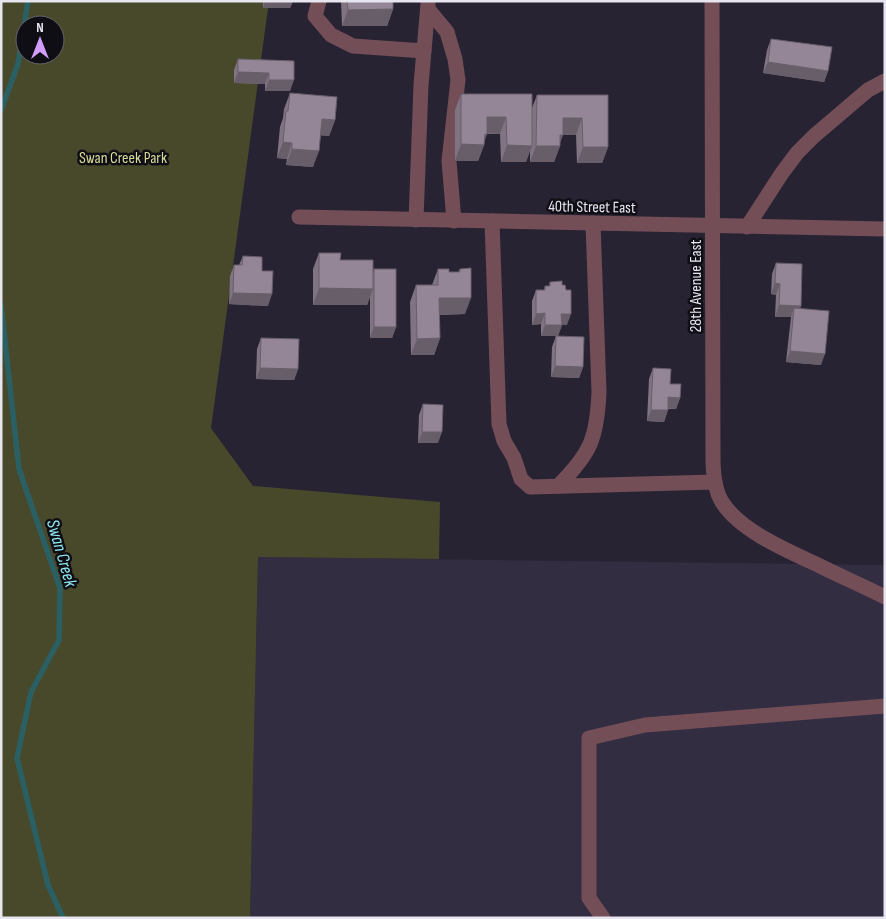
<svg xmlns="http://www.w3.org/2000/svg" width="886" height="919" font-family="'Sofia Sans Condensed',sans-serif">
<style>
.built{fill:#332d42}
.green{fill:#48492a;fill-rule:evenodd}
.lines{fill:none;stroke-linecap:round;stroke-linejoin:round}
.stream{stroke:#2a6064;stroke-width:5.5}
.minor{stroke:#744e57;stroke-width:15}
.wall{fill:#807382}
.shaded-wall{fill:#685e6a}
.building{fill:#958697;stroke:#685e6a}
.labels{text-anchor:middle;stroke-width:5;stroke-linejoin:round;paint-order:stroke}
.park-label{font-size:16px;fill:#d9dc99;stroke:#100e15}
.street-label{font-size:16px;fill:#e7e5f0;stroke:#100e15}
.water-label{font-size:18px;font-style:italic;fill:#90eaf2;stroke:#100e15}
</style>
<rect width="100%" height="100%" fill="#282333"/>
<path class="built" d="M 258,557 L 885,565 L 885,918 L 250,918 Z"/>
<path class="green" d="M 1,1 L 269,1 L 211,428 L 253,486 L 440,502 L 439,559 L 258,557 L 250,918 L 1,918 ZM 25,25 L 55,25 L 55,55 L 25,55 Z"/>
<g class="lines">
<g class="stream">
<path d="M 1,110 L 18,64 L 28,1"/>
<path d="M 1,305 L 19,469 L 60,588 L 59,640 L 31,692 L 17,758 L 48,885 L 63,918"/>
</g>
<g class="minor">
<path d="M 319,1 L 315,16 L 331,35 L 353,46 L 424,51"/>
<path d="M 712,1 L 713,457 C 713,472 714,489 722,502 C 740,531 788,551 818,565 C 840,576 863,586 885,597"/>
<path d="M 428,9 L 447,32 L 455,59 L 458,80 L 449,161 L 454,221"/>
<path d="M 299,217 L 885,229"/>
<path d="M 416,220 L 421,85 L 428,4"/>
<path d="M 492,221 L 499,424 L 504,441 L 514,458 L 521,479 L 530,487 L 715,482"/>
<path d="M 747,227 L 782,173 L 797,153 L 814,136 L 868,90 L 885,81"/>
<path d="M 558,486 C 591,453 597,438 599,392 L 593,223"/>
<path d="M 603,918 L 589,898 L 589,738 L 645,725 L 885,706"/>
</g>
</g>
<g class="wall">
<path d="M 263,1 L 293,1 L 290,8 L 263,8 Z"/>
<path d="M 341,1 L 393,1 L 393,9 L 387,26 L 342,26 Z"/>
<path d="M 771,39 L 828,71 L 824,82 L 763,73 L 767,50 Z"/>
<path d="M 238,59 L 294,61 L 290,91 L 265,91 L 265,84 L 234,83 L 234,70 Z"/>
<path d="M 290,93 L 335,120 L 329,136 L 320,135 L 313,167 L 286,165 L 287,159 L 277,158 L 280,127 L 283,118 L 284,109 Z"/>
<path d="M 461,94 L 532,108 L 537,95 L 608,95 L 608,147 L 602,163 L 577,163 L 576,135 L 563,135 L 560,142 L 560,146 L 554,162 L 530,162 L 530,150 L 526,162 L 501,162 L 500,134 L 487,134 L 484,140 L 484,145 L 478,161 L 455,161 L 455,110 Z"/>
<path d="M 319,253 L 373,272 L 374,269 L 396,327 L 392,338 L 370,338 L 370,297 L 367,305 L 313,305 L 313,269 Z"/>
<path d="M 243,256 L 262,271 L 268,306 L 229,304 L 230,276 L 234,265 L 239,265 Z"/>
<path d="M 776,263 L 801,306 L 800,308 L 821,365 L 786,362 L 791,317 L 775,317 L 776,295 L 771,294 L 772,274 Z"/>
<path d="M 438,269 L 449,272 L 458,272 L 460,269 L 465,314 L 440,315 L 440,338 L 434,355 L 411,355 L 410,302 L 416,285 L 432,285 Z"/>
<path d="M 550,282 L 562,285 L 567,325 L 562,325 L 558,336 L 583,367 L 579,378 L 551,377 L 552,347 L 556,336 L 541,336 L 541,324 L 532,325 L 532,301 L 536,290 L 544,290 L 545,286 L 549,286 Z"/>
<path d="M 261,338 L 298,369 L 294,380 L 256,379 L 257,349 Z"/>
<path d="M 653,368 L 670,384 L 680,398 L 676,409 L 668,409 L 664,422 L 647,421 L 649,379 Z"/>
<path d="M 423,404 L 438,443 L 418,443 L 419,415 Z"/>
</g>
<g class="shaded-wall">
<path d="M 265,1 L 293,1 L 290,8 L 263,8 Z"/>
<path d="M 393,9 L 387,26 L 342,26 L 348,10 Z"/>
<path d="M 768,62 L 828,71 L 824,82 L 763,73 Z"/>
<path d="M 238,72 L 269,73 L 265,84 L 234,83 Z"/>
<path d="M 269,80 L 294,80 L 290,91 L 265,91 Z"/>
<path d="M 487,117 L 506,117 L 500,134 L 481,133 Z"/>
<path d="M 563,118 L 582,118 L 576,135 L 557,135 Z"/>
<path d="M 322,119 L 335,120 L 329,136 L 316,135 Z"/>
<path d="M 485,134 L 487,134 L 483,145 L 484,145 L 478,161 L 455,161 L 461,144 Z"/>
<path d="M 560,135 L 563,135 L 559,146 L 560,146 L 554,162 L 530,162 L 536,146 Z"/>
<path d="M 283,142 L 292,143 L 287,159 L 277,158 Z"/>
<path d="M 507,145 L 532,146 L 526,162 L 501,162 Z"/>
<path d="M 583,147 L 608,147 L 602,163 L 577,163 Z"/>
<path d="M 292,149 L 319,151 L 313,167 L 286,165 Z"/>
<path d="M 775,283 L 780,284 L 776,295 L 771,294 Z"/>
<path d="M 319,288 L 373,289 L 367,305 L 313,305 Z"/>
<path d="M 233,293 L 272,294 L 268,306 L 229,304 Z"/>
<path d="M 439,298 L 471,298 L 465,314 L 433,315 Z"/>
<path d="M 779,305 L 801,306 L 797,317 L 794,308 L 791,317 L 775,317 Z"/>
<path d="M 545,313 L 541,324 L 532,325 L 536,314 Z"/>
<path d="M 561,314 L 571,314 L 567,325 L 562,325 L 558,336 L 541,336 L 545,325 Z"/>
<path d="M 374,327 L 396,327 L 392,338 L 370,338 Z"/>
<path d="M 440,338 L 434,355 L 411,355 L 417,339 Z"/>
<path d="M 790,351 L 825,354 L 821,365 L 786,362 Z"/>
<path d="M 555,366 L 583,367 L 579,378 L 551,377 Z"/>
<path d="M 260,368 L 298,369 L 294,380 L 256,379 Z"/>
<path d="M 668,397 L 680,398 L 676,409 L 664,408 Z"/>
<path d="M 651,410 L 668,410 L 664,422 L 647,421 Z"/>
<path d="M 422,432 L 442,432 L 438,443 L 418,443 Z"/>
</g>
<g class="building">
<path d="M 347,1 L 393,1 L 393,9 L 348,10 Z"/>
<path d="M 771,39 L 832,47 L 828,71 L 768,62 Z"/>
<path d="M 238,59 L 294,61 L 294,80 L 269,80 L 269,73 L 238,72 Z"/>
<path d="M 290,93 L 337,97 L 335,120 L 322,119 L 319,151 L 292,149 L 292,143 L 283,142 L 286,111 L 288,111 Z"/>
<path d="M 461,94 L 532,94 L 532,146 L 507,145 L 506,117 L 487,117 L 487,134 L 485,134 L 484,145 L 461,144 Z"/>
<path d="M 537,95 L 608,95 L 608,147 L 583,147 L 582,118 L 563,118 L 563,135 L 560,135 L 560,146 L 536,146 Z"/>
<path d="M 319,253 L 341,253 L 340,260 L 373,260 L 373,289 L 319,288 Z"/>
<path d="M 243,256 L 262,257 L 262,271 L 273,271 L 272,294 L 233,293 L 234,265 L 242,265 Z"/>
<path d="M 776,263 L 802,264 L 801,306 L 779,305 L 780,284 L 775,283 Z"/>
<path d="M 471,268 L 471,298 L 439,298 L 440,338 L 417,339 L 416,285 L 438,285 L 438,269 L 449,269 L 449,272 L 460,272 L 460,269 Z"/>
<rect x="374" y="269" width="22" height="58"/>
<path d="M 562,281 L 562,285 L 565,285 L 566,290 L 571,290 L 571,314 L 561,314 L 562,325 L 545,325 L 545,313 L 536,314 L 536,290 L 545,290 L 545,286 L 550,286 L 550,282 Z"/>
<path d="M 794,308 L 829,311 L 825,354 L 790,351 Z"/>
<path d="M 556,336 L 584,337 L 583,367 L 555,366 Z"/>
<path d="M 261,338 L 299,339 L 298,369 L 260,368 Z"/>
<path d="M 653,368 L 671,369 L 670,384 L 681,384 L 680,398 L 668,397 L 668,410 L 651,410 Z"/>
<path d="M 423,404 L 443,405 L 442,432 L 422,432 Z"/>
</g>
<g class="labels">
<g class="park-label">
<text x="123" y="163">Swan Creek Park</text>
</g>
<g class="street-label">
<text transform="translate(592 206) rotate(1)" y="6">40th Street East</text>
<text transform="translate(695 286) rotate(-90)" y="6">28th Avenue East</text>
</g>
<g class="water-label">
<text transform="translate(62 553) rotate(74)" y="6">Swan Creek</text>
</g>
</g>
<rect width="886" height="919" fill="none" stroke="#e7e5f0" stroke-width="5"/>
<g transform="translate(40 40)"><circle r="24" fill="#100e15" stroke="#66646d"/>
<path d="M0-4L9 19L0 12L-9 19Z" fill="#d29dfd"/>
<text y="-8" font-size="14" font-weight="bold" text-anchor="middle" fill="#e7e5f0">N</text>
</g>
</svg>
